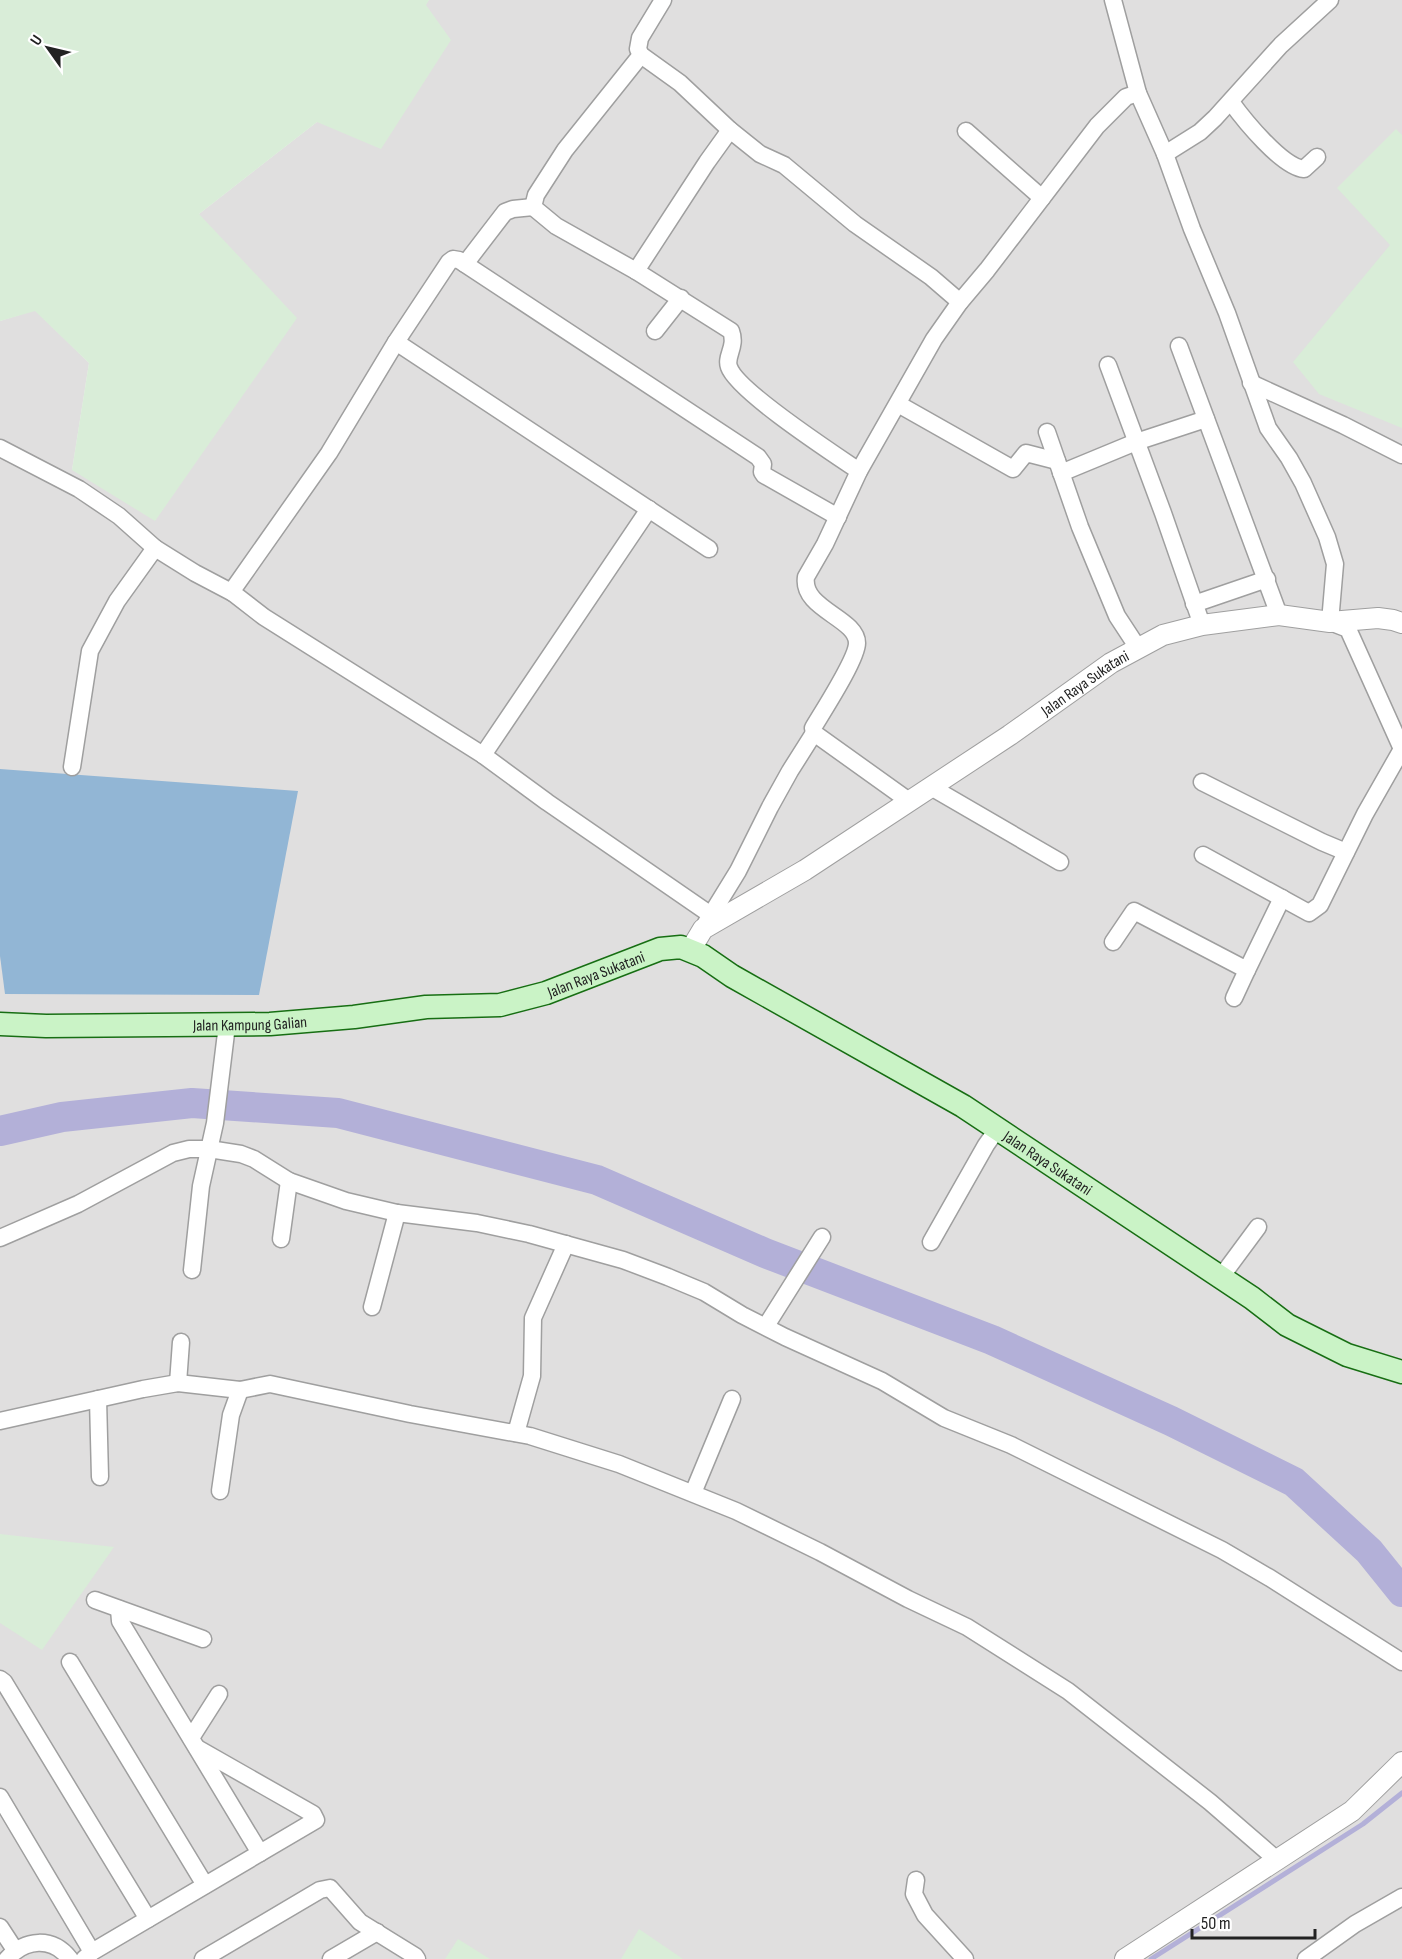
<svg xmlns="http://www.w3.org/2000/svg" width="1402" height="1959" font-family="'Sofia Sans Condensed',sans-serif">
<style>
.residential{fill:#e0dfdf}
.farmland{fill:#d9edd8}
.pitch{fill:#92b6d5}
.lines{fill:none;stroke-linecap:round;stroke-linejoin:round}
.stream{stroke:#b3b0d8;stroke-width:5}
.river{stroke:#b3b0d8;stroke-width:30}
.minor-casing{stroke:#9f9f9f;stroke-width:19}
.tertiary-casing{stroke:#9f9f9f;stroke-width:22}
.secondary-casing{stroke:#176e13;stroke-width:25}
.minor{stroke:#fff;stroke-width:16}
.tertiary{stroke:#fff;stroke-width:20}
.secondary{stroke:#caf3c6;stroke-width:22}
.labels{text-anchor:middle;stroke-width:6;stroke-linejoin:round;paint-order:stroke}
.street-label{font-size:16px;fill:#222;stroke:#fff}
</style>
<rect width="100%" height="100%" fill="#edf1ea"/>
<path class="residential" d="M 429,0 L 1402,0 L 1402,1959 L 0,1959 L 0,321 L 35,310 L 89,363 L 72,470 L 199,214 L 317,122 Z"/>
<g class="farmland">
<path d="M 0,0 L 429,0 L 426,5 L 451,40 L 381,149 L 317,122 L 199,214 L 297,318 L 155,521 L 72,470 L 89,363 L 35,311 L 0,321 Z"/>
<path d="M 1396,129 L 1402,135 L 1402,428 L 1319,394 L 1293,362 L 1390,245 L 1337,188 Z"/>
<path d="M 0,1534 L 114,1547 L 42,1650 L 0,1623 Z"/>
<path d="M 639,1929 L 683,1959 L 621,1959 Z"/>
<path d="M 458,1939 L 490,1959 L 445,1959 Z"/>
</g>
<path class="pitch" d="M 0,769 L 298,791 L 259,995 L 5,994 L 0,956 Z"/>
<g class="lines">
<path class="stream" d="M 1151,1959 L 1363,1824 L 1402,1793"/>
<path class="river" d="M 0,1131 L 62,1117 L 192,1103 L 338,1113 L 597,1180 L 765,1253 L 992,1340 L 1171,1421 L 1294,1482 L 1369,1551 L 1402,1592"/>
<g class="minor-casing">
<g id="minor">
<path d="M 663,0 L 640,38 L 638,49 L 641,55 L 680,83 L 730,130 L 760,154 L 784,165 L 855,224 L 931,277 L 960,302"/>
<path d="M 1113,0 L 1138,93 L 1165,154 L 1192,229 L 1227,313 L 1268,428 L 1289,458 L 1303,483 L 1327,537 L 1335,564 L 1330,622 L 1348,629 L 1402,749"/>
<path d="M 1231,102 C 1244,120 1282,167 1304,169 L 1317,157"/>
<path d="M 730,130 L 707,162 L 636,271 L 731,331 C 737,347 725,356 729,367 C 737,391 834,454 859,471"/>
<path d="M 966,131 L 1042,198"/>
<path d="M 1165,154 L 1200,132 L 1215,118 L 1281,45 L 1330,0"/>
<path d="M 465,264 L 505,212 L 513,209 L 533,207"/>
<path d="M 636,271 L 556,226 L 533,207 L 536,195 L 565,150 L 641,55"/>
<path d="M 655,331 L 681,298"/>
<path d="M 396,342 L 709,549"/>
<path d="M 1179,346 L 1279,615"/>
<path d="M 1108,365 L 1163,513 L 1202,625"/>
<path d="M 1251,383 L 1343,425 L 1402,455"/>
<path d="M 898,404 L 1013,469 L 1026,453 L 1057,461"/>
<path d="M 1047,432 L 1080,527 L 1117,616 L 1138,648"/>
<path d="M 0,448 L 79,489 L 119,516 L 155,548 L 195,573 L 233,593"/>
<path d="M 1061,473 L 1136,442 L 1206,419"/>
<path d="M 1194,604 L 1267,579"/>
<path d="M 483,755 L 649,509"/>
<path d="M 72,767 L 90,651 L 117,601 L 155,548"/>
<path d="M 1202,782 L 1322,842 L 1346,852"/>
<path d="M 931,787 L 1060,862"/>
<path d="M 909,801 L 814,733 L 813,728 C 823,711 857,659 857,643 C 857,618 801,609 806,577 L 825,544 L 859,471 L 934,339 L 960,302 L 987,270 L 1097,126 L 1126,97 L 1138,93"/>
<path d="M 1203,855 L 1309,913 L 1320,905 L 1365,814 L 1402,749"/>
<path d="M 711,915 L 547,802 L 483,755 L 264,617 L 233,593 L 234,588 L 329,453 L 396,342 L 449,262 L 453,259 L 459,260 L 758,457 L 763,464 L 762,472 L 764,475 L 838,517"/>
<path d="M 706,923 L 738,871 L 770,807 L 790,771 L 814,733"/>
<path d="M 1113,942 L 1134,911 L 1247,970 L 1282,898"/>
<path d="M 1234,998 L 1247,970"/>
<path d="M 0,1238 L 78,1204 L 173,1153 L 189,1149 L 209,1149 L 241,1154 L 254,1159 L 289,1181 L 346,1201 L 397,1213 L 477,1223 L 529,1234 L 623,1260 L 668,1277 L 704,1292 L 742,1315 L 785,1337 L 882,1381 L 944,1418 L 1011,1445 L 1222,1550 L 1270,1578 L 1402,1662"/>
<path d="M 281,1239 L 289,1181"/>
<path d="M 931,1242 L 986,1145 L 998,1128"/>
<path d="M 192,1270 L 201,1186 L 215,1123 L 227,1025"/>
<path d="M 1221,1277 L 1258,1227"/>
<path d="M 372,1307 L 397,1213"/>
<path d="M 766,1326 L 822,1237"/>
<path d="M 178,1383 L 181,1342"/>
<path d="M 98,1399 L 100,1477"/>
<path d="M 0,1421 L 143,1389 L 178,1383 L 240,1390 L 270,1384 L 410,1414 L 530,1436 L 619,1464 L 736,1511 L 820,1552 L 908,1599 L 967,1627 L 1068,1691 L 1210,1802 L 1277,1860"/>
<path d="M 516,1433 L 532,1376 L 533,1318 L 566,1244"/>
<path d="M 220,1491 L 231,1415 L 240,1390"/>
<path d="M 693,1493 L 732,1399"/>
<path d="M 95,1600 L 203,1639"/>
<path d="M 119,1609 L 120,1621 L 260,1853"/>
<path d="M 70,1662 L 205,1885"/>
<path d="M 0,1679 L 4,1682 L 148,1919"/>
<path d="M 191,1738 L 219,1694"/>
<path d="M 0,1797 L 92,1952"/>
<path d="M 916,1880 L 914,1894 L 925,1915 L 965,1959"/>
<path d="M 0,1927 L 15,1950"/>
<path d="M 7,1959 C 25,1939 52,1936 70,1959"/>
<path d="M 84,1959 L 92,1952 L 316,1820 L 313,1814 L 197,1748"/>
<path d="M 203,1959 L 320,1890 L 330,1888 L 360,1922 L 415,1956 L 417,1959"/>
<path d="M 331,1959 L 377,1932"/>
<path d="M 1306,1959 L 1355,1924 L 1402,1897"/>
</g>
</g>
<g class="tertiary-casing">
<g id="tertiary">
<path id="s1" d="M 691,949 L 703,929 L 805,870 L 1010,735 L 1111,663 L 1163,635 L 1202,625 L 1279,615 L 1330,622 L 1378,618 L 1393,620 L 1402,623"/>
<path d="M 1125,1959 L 1352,1811 L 1402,1762"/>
</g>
</g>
<g class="secondary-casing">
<g id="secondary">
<path id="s2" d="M 0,1024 L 46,1026 L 270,1024 L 354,1017 L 426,1007 L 500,1005 L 546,993 L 660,949 L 681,947 L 703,956 L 732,976 L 963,1106 L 1252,1298 L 1287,1325 L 1347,1355 L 1402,1372"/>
</g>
</g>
<use href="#minor" class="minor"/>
<use href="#tertiary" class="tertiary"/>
<use href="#secondary" class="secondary"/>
</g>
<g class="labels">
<g class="street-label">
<text dy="6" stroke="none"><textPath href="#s1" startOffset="478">Jalan Raya Sukatani</textPath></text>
<text dy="6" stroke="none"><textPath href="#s2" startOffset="602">Jalan Raya Sukatani</textPath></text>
<text dy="6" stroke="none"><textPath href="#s2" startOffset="250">Jalan Kampung Galian</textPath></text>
<text dy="6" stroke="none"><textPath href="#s2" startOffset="1118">Jalan Raya Sukatani</textPath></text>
</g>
</g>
<g transform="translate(48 48) rotate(304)" stroke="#ffffff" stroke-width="4.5" paint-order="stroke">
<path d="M0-4.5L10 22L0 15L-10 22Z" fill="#222222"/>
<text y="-9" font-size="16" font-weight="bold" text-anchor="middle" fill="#222222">U</text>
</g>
<path d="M1192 1929v9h123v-9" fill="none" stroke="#222222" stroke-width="3"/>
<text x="1201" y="1929" font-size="18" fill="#222222" stroke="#ffffff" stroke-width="4.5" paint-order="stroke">50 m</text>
</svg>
